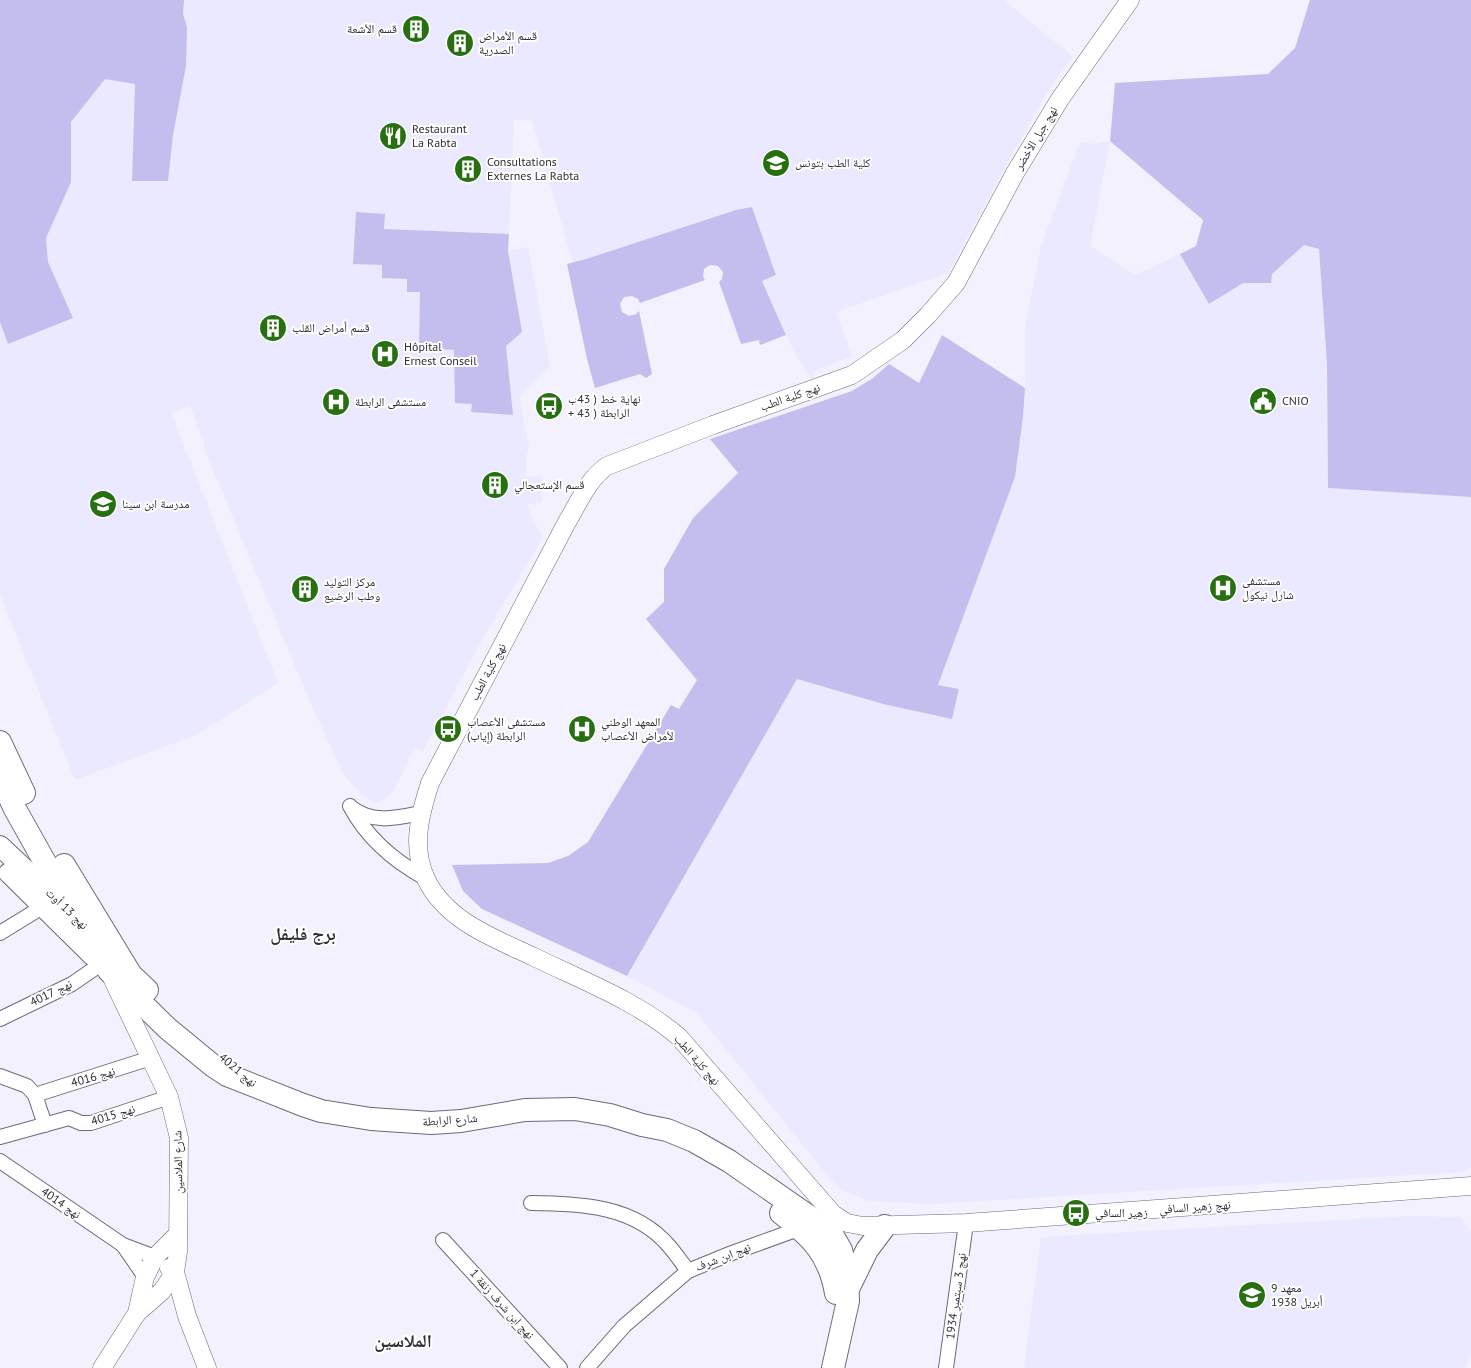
<svg xmlns="http://www.w3.org/2000/svg" width="1471" height="1368" font-family="'PT Sans','Noto Naskh Arabic',sans-serif">
<style>
.built{fill:#eae9ff}
.green{fill:#c4beef}
.lines{fill:none;stroke-linecap:round;stroke-linejoin:round}
.minor-casing{stroke:#6b6a77;stroke-width:16}
.tertiary-casing{stroke:#6b6a77;stroke-width:19}
.secondary-casing{stroke:#6b6a77;stroke-width:22}
.primary-casing{stroke:#6b6a77;stroke-width:24}
.minor{stroke:#fff;stroke-width:14}
.tertiary{stroke:#fff;stroke-width:18}
.secondary{stroke:#fff;stroke-width:20}
.primary{stroke:#fff;stroke-width:22}
.labels{text-anchor:middle;stroke-width:4;stroke-linejoin:round;paint-order:stroke}
.poi-label{font-size:12px;fill:#2f2e34;stroke:#fff;text-anchor:start}
.street-label{font-size:12px;fill:#2f2e34;stroke:#fff}
.district-label{font-size:18px;font-weight:bold;fill:#2f2e34;stroke:#fff}
</style>
<rect width="100%" height="100%" fill="#f2f1fd"/>
<g class="built">
<path d="M 0,0 L 1004,0 L 1072,56 L 1047,93 L 1033,116 L 948,273 L 836,312 L 852,356 L 814,371 L 812,379 L 794,352 L 762,280 L 776,274 L 752,207 L 736,210 L 573,263 L 532,120 L 514,120 L 508,251 L 528,247 L 550,366 L 519,397 L 529,447 L 526,457 L 526,477 L 541,476 L 542,503 L 527,504 L 533,521 L 543,537 L 478,647 L 423,751 L 415,747 L 394,790 L 387,798 L 375,803 L 363,796 L 344,775 L 311,704 L 205,451 L 204,444 L 190,406 L 171,413 L 278,683 L 196,735 L 75,780 L 0,595 Z"/>
<path d="M 1110,141 L 1090,246 L 1135,275 L 1180,254 L 1209,304 L 1243,283 L 1271,283 L 1272,274 L 1304,245 L 1319,249 L 1327,364 L 1328,488 L 1471,497 L 1471,1168 L 1461,1172 L 929,1204 L 869,1201 L 840,1189 L 817,1163 L 696,1012 L 627,976 L 797,679 L 883,704 L 952,718 L 938,685 L 1015,477 L 1023,417 L 1025,388 L 1025,327 L 1041,246 L 1080,142 L 1096,144 Z"/>
<path d="M 1410,1216 L 1461,1217 L 1471,1231 L 1471,1353 L 1465,1368 L 1024,1368 L 1041,1237 Z"/>
</g>
<g class="green">
<path d="M 0,0 L 184,0 L 183,14 L 187,27 L 186,66 L 173,135 L 168,181 L 132,181 L 135,84 L 105,79 L 71,122 L 71,182 L 46,238 L 48,262 L 73,318 L 8,344 L 0,322 Z"/>
<path d="M 1310,0 L 1471,0 L 1471,497 L 1328,488 L 1327,364 L 1319,249 L 1304,245 L 1272,274 L 1271,283 L 1243,283 L 1209,304 L 1180,254 L 1196,246 L 1203,220 L 1110,141 L 1115,83 L 1268,74 L 1295,48 Z"/>
<path d="M 752,207 L 776,275 L 762,281 L 786,335 L 760,345 L 759,340 L 741,344 L 719,282 L 722,279 L 723,272 L 718,266 L 710,265 L 704,269 L 703,277 L 705,280 L 640,303 L 638,299 L 632,296 L 624,297 L 620,304 L 622,312 L 629,316 L 636,314 L 639,311 L 652,374 L 646,378 L 640,374 L 595,388 L 587,359 L 567,264 L 586,259 L 736,210 Z"/>
<path d="M 356,212 L 385,214 L 384,229 L 509,234 L 508,251 L 522,332 L 506,346 L 513,415 L 471,412 L 472,404 L 455,403 L 454,350 L 419,347 L 420,292 L 407,292 L 407,279 L 382,278 L 382,265 L 353,264 Z"/>
<path d="M 942,335 L 1025,388 L 1023,417 L 1015,477 L 938,685 L 959,689 L 952,719 L 883,704 L 797,679 L 627,976 L 482,909 L 463,891 L 452,865 L 548,863 L 568,856 L 588,842 L 671,705 L 679,709 L 697,680 L 646,619 L 664,602 L 664,569 L 693,518 L 738,473 L 710,439 L 852,391 L 873,378 L 889,364 L 919,383 Z"/>
</g>
<g class="lines">
<g class="minor-casing">
<g id="minor">
<path d="M 350,806 C 367,838 394,861 425,878"/>
<path d="M 352,808 C 373,824 396,818 421,813"/>
<path d="M 0,933 L 44,906"/>
<path d="M 0,1019 L 72,984 L 101,964"/>
<path d="M 0,1076 L 27,1086 L 35,1095 L 45,1125"/>
<path d="M 35,1095 L 151,1058"/>
<path d="M 0,1137 L 69,1118 L 81,1123 L 91,1123 L 169,1097"/>
<path d="M 0,1161 L 123,1245 L 155,1257"/>
<path d="M 531,1203 C 581,1204 634,1205 669,1246 C 676,1254 682,1263 688,1271"/>
<path d="M 443,1240 L 560,1368"/>
<path d="M 123,1245 L 145,1277"/>
<path d="M 587,1368 L 624,1326 L 688,1271 L 732,1253 L 804,1227"/>
<path d="M 946,1368 L 966,1223"/>
</g>
</g>
<g class="tertiary-casing">
<g id="tertiary">
<path d="M 1130,0 L 1060,99 L 1015,173 L 956,283 L 928,315 L 903,340 L 852,375 L 713,425 L 607,466 C 588,479 579,502 567,522 L 430,783 C 420,814 411,847 426,879 C 446,921 494,938 534,957 C 583,981 637,1001 679,1037 L 833,1214 L 847,1223 L 863,1226 L 966,1223 L 1471,1186"/>
<path d="M 113,980 L 169,1097 L 179,1138 L 178,1252 L 175,1272 L 162,1291 L 137,1313"/>
<path d="M 169,1268 L 175,1272 L 187,1316 L 207,1368"/>
<path d="M 102,1368 L 137,1313 L 145,1277 L 155,1257 L 177,1235"/>
</g>
</g>
<g class="secondary-casing">
<g id="secondary">
<path d="M 0,846 L 67,909"/>
<path d="M 9,873 L 93,956"/>
</g>
</g>
<g class="primary-casing">
<g id="primary">
<path d="M 0,742 L 24,793"/>
<path d="M 0,777 L 15,809 L 93,948 L 109,971 L 167,1028 L 212,1065 L 227,1075 L 303,1105 L 321,1111 L 371,1119 L 431,1123 L 461,1121 L 525,1110 L 575,1109 L 610,1115 L 642,1125 L 667,1130 L 694,1141 L 729,1161 L 830,1231 L 841,1250 L 847,1273 L 848,1301 L 833,1368"/>
<path d="M 64,865 L 131,975 L 147,990"/>
<path d="M 781,1213 C 811,1237 829,1253 836,1293"/>
<path d="M 848,1289 L 867,1250 L 885,1226"/>
</g>
</g>
<use href="#minor" class="minor"/>
<use href="#tertiary" class="tertiary"/>
<use href="#secondary" class="secondary"/>
<use href="#primary" class="primary"/>
</g>
<defs>
<g id="building-disc" transform="scale(1.4375)"><circle r="9.5" fill="#276f10" stroke="#fff"/><path d="M-4-6H4V6H1V3H-1V6H-4ZM-2.5-4.3h1.7v1.8h-1.7ZM.8-4.3h1.7v1.8H.8ZM-2.5-1h1.7V.8h-1.7ZM.8-1h1.7V.8H.8Z" fill="#fff"/></g>
<g id="restaurant-disc" transform="scale(1.4375)"><circle r="9.5" fill="#276f10" stroke="#fff"/><path d="M-5-6h1v4h1v-4h1v4h1v-4h1v5L-1.5 .5V6h-2V.5L-5-1ZM5-6V6H3V1.5H1.5Q1.5-4 5-6Z" fill="#fff"/></g>
<g id="university-disc" transform="scale(1.4375)"><circle r="9.5" fill="#276f10" stroke="#fff"/><path d="M0-5L7-2L0 1L-7-2ZM-4 1L0 2.5L4 1V4Q0 6-4 4Z" fill="#fff"/></g>
<g id="hospital-disc" transform="scale(1.4375)"><circle r="9.5" fill="#276f10" stroke="#fff"/><path d="M-5-5h3v3.5h4V-5h3V5h-3V1.5h-4V5h-3Z" fill="#fff"/></g>
<g id="civic-disc" transform="scale(1.4375)"><circle r="9.5" fill="#276f10" stroke="#fff"/><path d="M-.6-6.5H3V-4.5H.6V-3L4-1V1h2V6H-6V1h2V-1L-.6-3ZM-1.2 2.5V6h2.4V2.5Z" fill="#fff"/></g>
<g id="bus-disc" transform="scale(1.4375)"><circle r="9.5" fill="#276f10" stroke="#fff"/><path d="M-5-6H5V4H4V6H2V4H-2V6H-4V4H-5ZM-3.5-4V0h7V-4ZM-3.5 1.2v1.5H-2V1.2ZM2 1.2v1.5H3.5V1.2Z" fill="#fff"/></g>
<g id="school-disc" transform="scale(1.4375)"><circle r="9.5" fill="#276f10" stroke="#fff"/><path d="M0-5L7-2L0 1L-7-2ZM-4 1L0 2.5L4 1V4Q0 6-4 4Z" fill="#fff"/></g>
</defs>
<g fill-rule="evenodd">
<use href="#building-disc" x="416" y="29"/>
<use href="#building-disc" x="460" y="43"/>
<use href="#restaurant-disc" x="393" y="136"/>
<use href="#university-disc" x="776" y="163"/>
<use href="#building-disc" x="468" y="169"/>
<use href="#building-disc" x="273" y="328"/>
<use href="#hospital-disc" x="385" y="354"/>
<use href="#civic-disc" x="1263" y="401"/>
<use href="#hospital-disc" x="336" y="402"/>
<use href="#bus-disc" x="549" y="406"/>
<use href="#building-disc" x="495" y="485"/>
<use href="#university-disc" x="103" y="504"/>
<use href="#hospital-disc" x="1223" y="588"/>
<use href="#building-disc" x="305" y="589"/>
<use href="#bus-disc" x="448" y="729"/>
<use href="#hospital-disc" x="582" y="729"/>
<use href="#bus-disc" x="1076" y="1213"/>
<use href="#school-disc" x="1252" y="1295"/>
</g>
<g class="labels">
<g class="poi-label">
<text x="397" y="33" text-anchor="end">قسم الأشعة</text>
<text x="479" y="40">قسم الأمراض<tspan x="479" dy="14">الصدرية</tspan></text>
<text x="412" y="133">Restaurant<tspan x="412" dy="14">La Rabta</tspan></text>
<text x="487" y="166">Consultations<tspan x="487" dy="14">Externes La Rabta</tspan></text>
<text x="795" y="167">كلية الطب بتونس</text>
<text x="292" y="332">قسم أمراض القلب</text>
<text x="404" y="351">Hôpital<tspan x="404" dy="14">Ernest Conseil</tspan></text>
<text x="568" y="403">نهاية خط ( 43ب<tspan x="568" dy="14">+ 43 ) الرابطة</tspan></text>
<text x="1282" y="405">CNIO</text>
<text x="355" y="406">مستشفى الرابطة</text>
<text x="514" y="489">قسم الإستعجالي</text>
<text x="122" y="508">مدرسة ابن سينا</text>
<text x="1242" y="585">مستشفى<tspan x="1242" dy="14">شارل نيكول</tspan></text>
<text x="324" y="586">مركز التوليد<tspan x="324" dy="14">وطب الرضيع</tspan></text>
<text x="467" y="726">مستشفى الأعصاب<tspan x="467" dy="14">الرابطة (إياب)</tspan></text>
<text x="601" y="726">المعهد الوطني<tspan x="601" dy="14">لأمراض الأعصاب</tspan></text>
<text x="1095" y="1217">زهير السافي</text>
<text x="1271" y="1292">معهد 9<tspan x="1271" dy="14">أبريل 1938</tspan></text>
</g>
<g class="street-label">
<text transform="translate(1036 138) rotate(-59)" y="4">نهج جبل الأخضر</text>
<text transform="translate(790 397) rotate(-19)" y="4">نهج كلية الطب</text>
<text transform="translate(488 672) rotate(-62)" y="4">نهج كلية الطب</text>
<text transform="translate(67 909) rotate(44)" y="4">نهج 13 أوت</text>
<text transform="translate(51 993) rotate(-26)" y="4">نهج 4017</text>
<text transform="translate(697 1060) rotate(49)" y="4">نهج كلية الطب</text>
<text transform="translate(238 1070) rotate(40)" y="4">نهج 4021</text>
<text transform="translate(93 1077) rotate(-16)" y="4">نهج 4016</text>
<text transform="translate(113 1115) rotate(-17)" y="4">نهج 4015</text>
<text transform="translate(450 1120) rotate(-4)" y="4">شارع الرابطة</text>
<text transform="translate(178 1162) rotate(-91)" y="4">شارع الملاسين</text>
<text transform="translate(61 1203) rotate(35)" y="4">نهج 4014</text>
<text transform="translate(1195 1207) rotate(-4)" y="4">نهج زهير السافي</text>
<text transform="translate(723 1257) rotate(-21)" y="4">نهج ابن شرف</text>
<text transform="translate(956 1296) rotate(-82)" y="4">نهج 3 سبتمبر 1934</text>
<text transform="translate(502 1304) rotate(48)" y="4">نهج ابن شرف زنقة 1</text>
</g>
<g class="district-label">
<text x="303" y="940">برج فليفل</text>
<text x="403" y="1347">الملاسين</text>
</g>
</g>
</svg>
